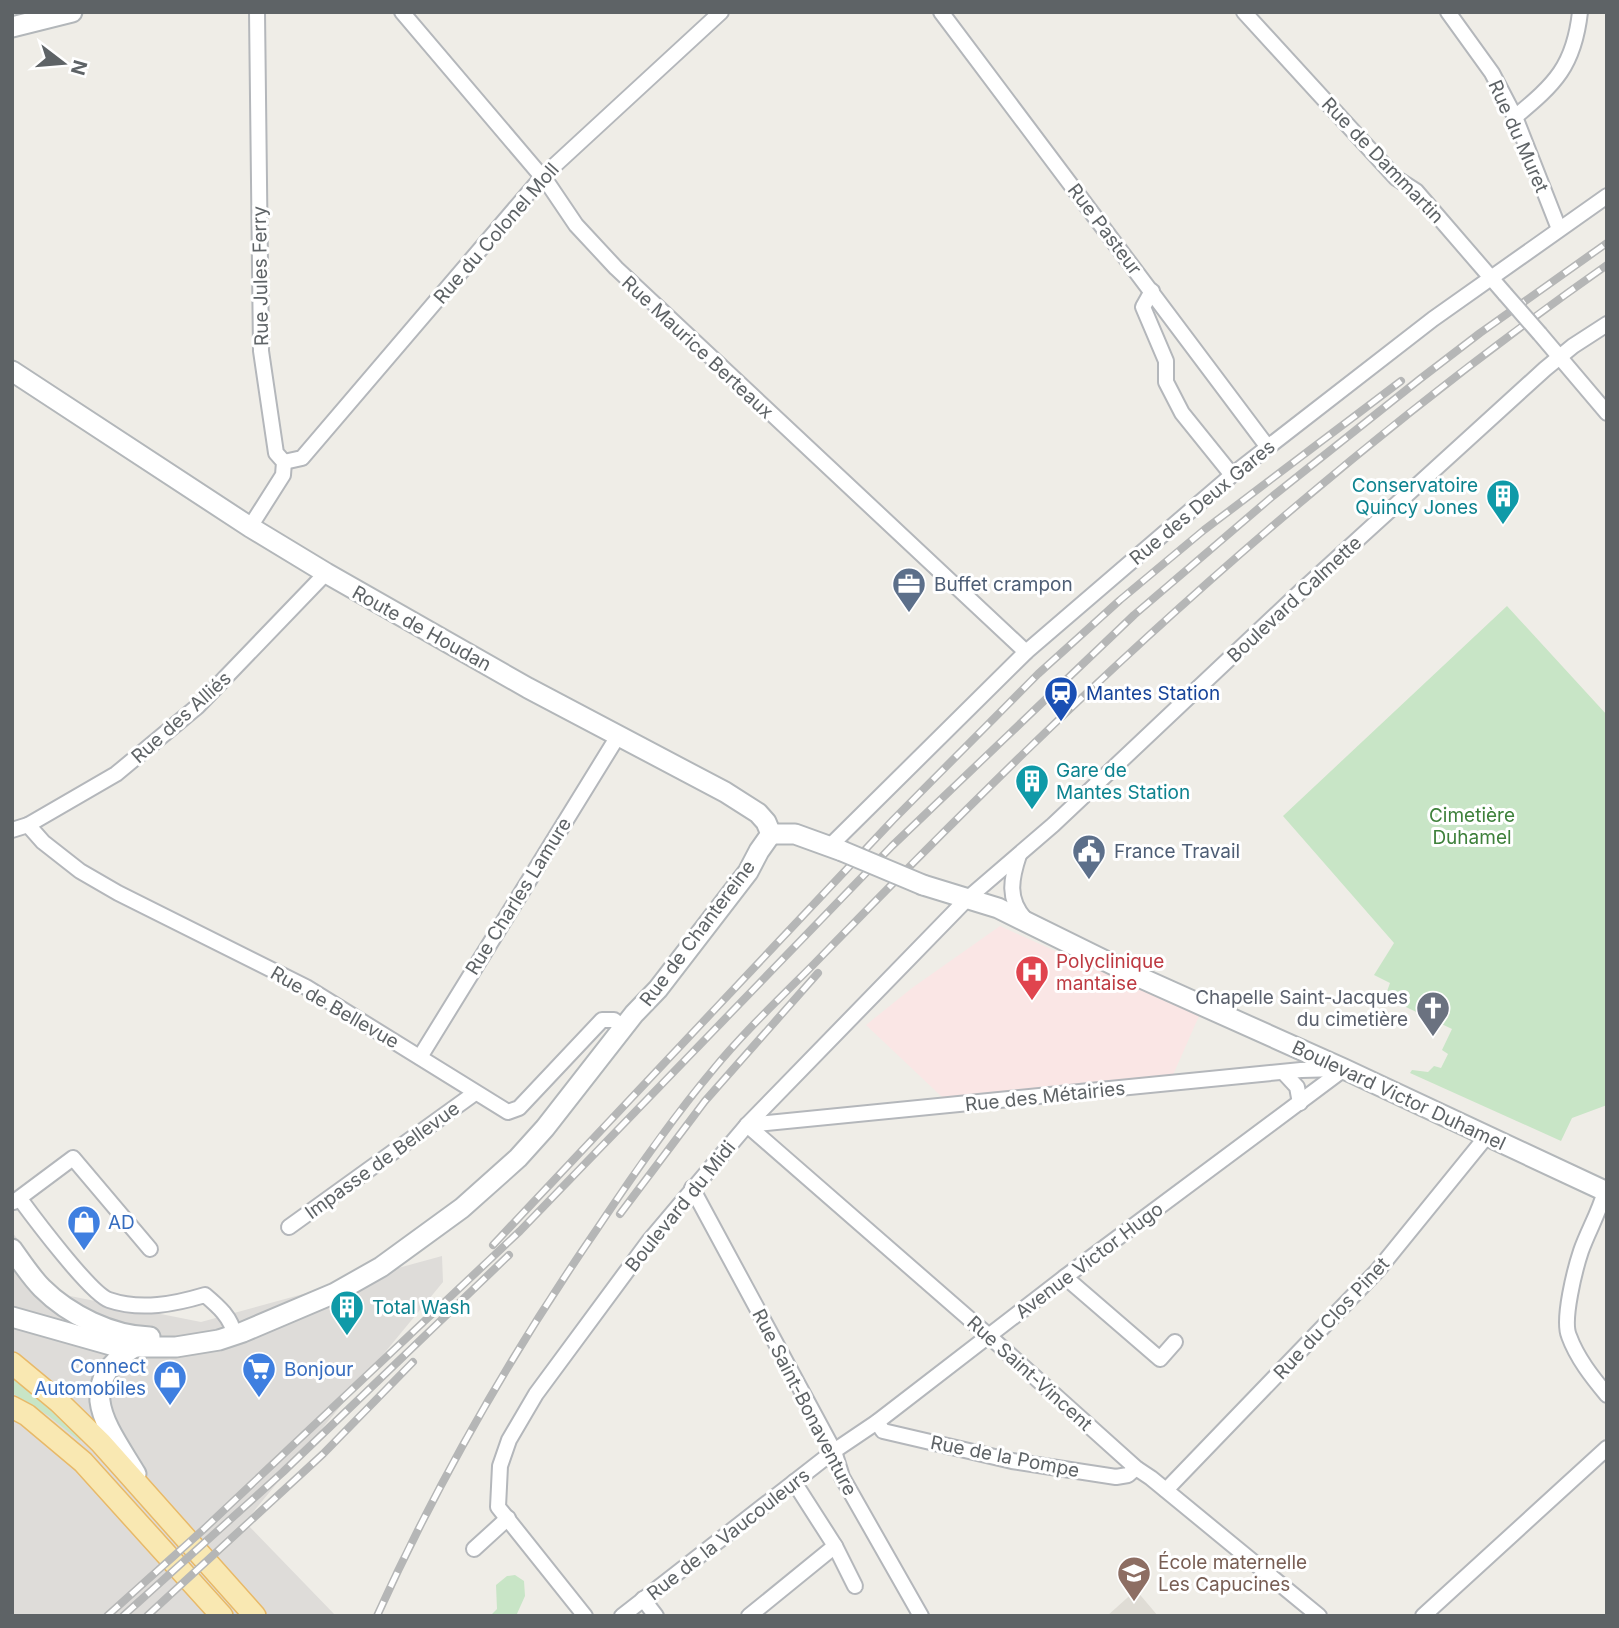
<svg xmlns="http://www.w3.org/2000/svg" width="1619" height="1628" font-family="Inter,sans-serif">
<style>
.industrial{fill:#dedcd9}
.education{fill:#dfdcd5}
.medical{fill:#fae6e5}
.green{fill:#c8e5c6}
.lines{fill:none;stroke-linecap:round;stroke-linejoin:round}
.minor-casing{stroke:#b4b7bb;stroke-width:18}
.secondary-casing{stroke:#b3b7ba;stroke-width:23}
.primary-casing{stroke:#e8b968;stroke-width:24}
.minor{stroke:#fff;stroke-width:14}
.secondary{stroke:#fff;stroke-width:19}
.primary{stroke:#f9e8b2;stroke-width:21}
.rail-casing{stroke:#b5b6b6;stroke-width:8}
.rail{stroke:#fff;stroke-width:5;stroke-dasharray:16;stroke-linecap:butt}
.minor-bridge-casing{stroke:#b4b7bb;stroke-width:18;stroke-linecap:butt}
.secondary-bridge-casing{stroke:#b3b7ba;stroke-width:23;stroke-linecap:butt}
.minor-bridge{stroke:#fff;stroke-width:14}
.secondary-bridge{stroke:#fff;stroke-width:19}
.labels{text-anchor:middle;stroke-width:6;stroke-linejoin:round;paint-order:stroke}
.street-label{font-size:19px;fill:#5e6366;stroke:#fff}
.culture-label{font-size:19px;fill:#0d838f;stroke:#fff;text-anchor:start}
.service-label{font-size:19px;fill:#4e5e75;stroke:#fff;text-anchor:start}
.transit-label{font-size:19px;fill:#164399;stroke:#fff;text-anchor:start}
.park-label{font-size:19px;fill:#3e813b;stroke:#fff}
.health-label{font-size:19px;fill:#be3a42;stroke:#fff;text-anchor:start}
.worship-label{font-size:19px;fill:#5b616d;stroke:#fff;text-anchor:end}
.shop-label{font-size:19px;fill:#366cbe;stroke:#fff;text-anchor:start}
.education-label{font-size:19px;fill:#785e54;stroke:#fff;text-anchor:start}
</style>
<rect width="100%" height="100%" fill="#efede7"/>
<path class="industrial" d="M 12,1232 L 60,1294 L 201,1322 L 442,1256 L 443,1282 L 245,1522 L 336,1616 L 12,1616 Z"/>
<path class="education" d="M 1136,1590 L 1158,1616 L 1107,1616 Z"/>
<path class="medical" d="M 1000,926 L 1199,1016 L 1173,1075 L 942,1097 L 866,1025 L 912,988 Z"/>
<g class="green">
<path d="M 1507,606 L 1607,715 L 1607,1105 L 1572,1118 L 1561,1141 L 1410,1073 L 1412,1070 L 1428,1072 L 1434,1066 L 1441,1068 L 1448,1054 L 1442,1050 L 1452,1029 L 1385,997 L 1390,983 L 1374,975 L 1394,943 L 1283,816 Z"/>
<path d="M 12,1377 L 83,1437 L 80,1441 L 49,1416 L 12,1393 Z"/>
<path d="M 515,1575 L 524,1581 L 525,1596 L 516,1616 L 491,1615 L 497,1609 L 496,1585 L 507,1576 Z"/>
</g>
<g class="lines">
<g class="minor-casing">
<g id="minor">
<path d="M 402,12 L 549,185 L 576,225 L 616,268 L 1026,652"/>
<path d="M 941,12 L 1267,446"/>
<path d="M 1244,12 L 1396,178 L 1416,191 L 1505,294"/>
<path d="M 1448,12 L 1492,73 L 1515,117 L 1559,229"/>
<path d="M 1515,117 C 1555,84 1574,66 1580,12"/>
<path d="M 1152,291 L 1143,307 L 1166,361 L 1166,382 L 1182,413 L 1232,475"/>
<path d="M 1540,334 L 1607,413"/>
<path d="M 284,462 L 302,458 L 542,177 L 721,12"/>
<path d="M 250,527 L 283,475 L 284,462 L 276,453 L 261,351 L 257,12"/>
<path d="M 28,825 L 43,842 L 80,871 L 118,893 L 306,987 L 508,1112 L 519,1108 L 602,1020 L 614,1020 L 623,1028"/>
<path d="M 12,830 L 28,825 L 116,774 L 198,706 L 326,573"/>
<path d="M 830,846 L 1026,652 L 1232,475 L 1433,319 L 1607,196"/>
<path d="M 1019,855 C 1011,879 1007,899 1025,919"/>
<path d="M 420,1057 L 618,736"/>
<path d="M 1284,1073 L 1297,1087 L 1300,1103"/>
<path d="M 747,1125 L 989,1336 L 1136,1468 L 1151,1478 L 1319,1616"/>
<path d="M 747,1125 L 1301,1070 L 1341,1069"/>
<path d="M 692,1188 L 834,1451 L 842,1477 L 921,1616"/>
<path d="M 1605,1191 C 1599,1213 1588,1231 1581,1251 C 1575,1269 1562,1320 1569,1336 C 1577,1358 1592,1377 1607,1395"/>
<path d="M 20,1199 C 34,1218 91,1294 109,1300 C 141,1311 175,1304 205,1295 C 218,1306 232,1318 234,1335"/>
<path d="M 14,1202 L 73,1158 L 150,1249"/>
<path d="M 289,1227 L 475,1093"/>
<path d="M 1065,1277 L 1160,1359 L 1175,1342"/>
<path d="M 877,1422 L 883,1431 L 1012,1461 L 1116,1477 L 1128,1475 L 1136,1468"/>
<path d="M 1166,1490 L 1378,1270 L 1486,1137"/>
<path d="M 835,1546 L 855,1586"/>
<path d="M 474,1549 L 508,1518"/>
<path d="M 643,1599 L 656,1616"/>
<path d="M 585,1616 L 498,1507 L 500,1466 L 509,1440 L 536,1394 L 649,1241 L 747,1125 L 967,899 L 1053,825 L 1300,592 L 1545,369 L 1573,346 L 1607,324"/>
<path d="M 622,1616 L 834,1451 L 877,1422 L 1065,1277 L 1344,1069"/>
<path d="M 749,1616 L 835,1546 L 794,1482"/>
<path d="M 1423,1616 L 1607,1448"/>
</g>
</g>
<g class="secondary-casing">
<g id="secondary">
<path d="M 12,27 L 72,12"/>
<path d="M 12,371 L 250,527 L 326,573 L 528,688 L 725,792 L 758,813 L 766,822 L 771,834"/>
<path d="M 771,834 L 795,834 L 842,851"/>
<path d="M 923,885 L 998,908 L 1130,973 L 1344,1069 L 1607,1192"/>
<path d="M 12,1249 C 22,1263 31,1277 42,1288 C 69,1315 112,1336 150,1337"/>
<path d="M 12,1317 L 118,1347 L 176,1347 L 219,1340 L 243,1332 L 335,1293 L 381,1267 L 462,1208 L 518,1158 L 545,1128 L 634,1014 L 658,989 L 748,872 L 759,851 L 771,834"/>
<path d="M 133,1348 C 72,1386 108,1427 136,1474"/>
</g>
</g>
<g class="primary-casing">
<g id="primary">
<path d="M 12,1363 L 59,1402 L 101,1443 L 255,1616"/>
<path d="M 12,1407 L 27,1415 L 83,1462 L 222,1616"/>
</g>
</g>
<use href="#minor" class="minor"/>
<use href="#secondary" class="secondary"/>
<use href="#primary" class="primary"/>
<g class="rail-casing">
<g id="rail">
<path d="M 620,1214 L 705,1101 L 818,973"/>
<path d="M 493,1245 L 893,820 L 1038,674 L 1120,600 L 1204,530 L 1401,381"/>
<path d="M 107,1616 L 204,1529 L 520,1231 L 892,846 L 1134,615 L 1273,496 L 1420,379 L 1480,333 L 1607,243"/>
<path d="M 123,1616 L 283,1472 L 509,1255"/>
<path d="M 147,1616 L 323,1454 L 413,1362"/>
<path d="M 377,1616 C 438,1481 513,1351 597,1229 C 633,1175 670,1121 712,1071 C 743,1033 779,999 814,964 C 883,893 953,822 1024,753 C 1206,577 1399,411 1607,265"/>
</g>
</g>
<use href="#rail" class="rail"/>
<g class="minor-bridge-casing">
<path id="minor-bridge" d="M 1505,294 L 1540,334"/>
</g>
<g class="secondary-bridge-casing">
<path id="secondary-bridge" d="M 842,851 L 923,885"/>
</g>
<use href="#minor-bridge" class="minor-bridge"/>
<use href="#secondary-bridge" class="secondary-bridge"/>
</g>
<defs>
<g id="building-pin" transform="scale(1.75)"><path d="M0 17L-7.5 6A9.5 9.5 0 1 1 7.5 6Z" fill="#0f9aa8" stroke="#fff"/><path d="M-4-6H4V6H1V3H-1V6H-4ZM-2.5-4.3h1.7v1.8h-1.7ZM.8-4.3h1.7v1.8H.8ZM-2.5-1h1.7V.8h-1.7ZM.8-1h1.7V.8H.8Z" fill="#fff"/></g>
<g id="office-pin" transform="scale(1.75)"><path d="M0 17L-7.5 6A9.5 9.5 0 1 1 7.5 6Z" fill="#5c6f8a" stroke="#fff"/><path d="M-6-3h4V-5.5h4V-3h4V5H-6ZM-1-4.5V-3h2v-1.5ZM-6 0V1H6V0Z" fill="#fff"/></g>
<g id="station-pin" transform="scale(1.75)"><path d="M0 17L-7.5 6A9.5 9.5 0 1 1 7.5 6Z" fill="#1a4fb4" stroke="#fff"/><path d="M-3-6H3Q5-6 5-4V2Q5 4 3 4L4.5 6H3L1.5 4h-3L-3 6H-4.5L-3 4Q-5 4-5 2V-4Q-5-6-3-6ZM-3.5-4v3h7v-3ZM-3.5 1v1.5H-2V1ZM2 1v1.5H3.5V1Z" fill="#fff"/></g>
<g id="civic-pin" transform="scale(1.75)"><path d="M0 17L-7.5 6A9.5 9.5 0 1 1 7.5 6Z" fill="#5c6f8a" stroke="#fff"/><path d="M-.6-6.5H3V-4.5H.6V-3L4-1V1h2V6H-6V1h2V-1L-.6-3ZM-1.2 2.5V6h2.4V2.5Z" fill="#fff"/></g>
<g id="hospital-pin" transform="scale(1.75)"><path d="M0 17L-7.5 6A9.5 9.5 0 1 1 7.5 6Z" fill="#e0444e" stroke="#fff"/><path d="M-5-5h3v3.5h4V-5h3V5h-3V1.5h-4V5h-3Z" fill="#fff"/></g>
<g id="church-pin" transform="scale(1.75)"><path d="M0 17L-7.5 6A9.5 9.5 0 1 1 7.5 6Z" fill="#6b7280" stroke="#fff"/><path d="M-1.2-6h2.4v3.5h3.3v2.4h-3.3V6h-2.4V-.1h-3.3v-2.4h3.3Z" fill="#fff"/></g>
<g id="shop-pin" transform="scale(1.75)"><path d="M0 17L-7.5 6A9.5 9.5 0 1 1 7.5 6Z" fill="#3f7fe0" stroke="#fff"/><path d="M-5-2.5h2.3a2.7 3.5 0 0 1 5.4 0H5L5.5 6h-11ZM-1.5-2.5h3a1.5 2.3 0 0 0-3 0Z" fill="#fff"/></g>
<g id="supermarket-pin" transform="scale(1.75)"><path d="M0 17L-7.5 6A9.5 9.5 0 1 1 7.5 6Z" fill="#3f7fe0" stroke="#fff"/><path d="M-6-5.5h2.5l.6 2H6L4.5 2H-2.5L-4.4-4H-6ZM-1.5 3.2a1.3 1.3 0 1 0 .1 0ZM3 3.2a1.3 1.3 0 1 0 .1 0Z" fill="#fff"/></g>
<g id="school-pin" transform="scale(1.75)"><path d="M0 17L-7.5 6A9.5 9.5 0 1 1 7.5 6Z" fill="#8d6e63" stroke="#fff"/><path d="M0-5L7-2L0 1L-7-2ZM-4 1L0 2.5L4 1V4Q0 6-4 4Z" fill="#fff"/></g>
</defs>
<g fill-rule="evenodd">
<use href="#building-pin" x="1503" y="496"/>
<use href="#office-pin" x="909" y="584"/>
<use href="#station-pin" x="1061" y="693"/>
<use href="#building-pin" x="1032" y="781"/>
<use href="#civic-pin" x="1089" y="851"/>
<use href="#hospital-pin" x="1032" y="972"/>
<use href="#church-pin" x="1433" y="1008"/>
<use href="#shop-pin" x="84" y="1222"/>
<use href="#building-pin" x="347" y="1307"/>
<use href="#supermarket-pin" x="259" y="1369"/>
<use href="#shop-pin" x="170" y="1377"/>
<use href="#school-pin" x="1134" y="1573"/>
</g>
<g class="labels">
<g class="street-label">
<text transform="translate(1519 136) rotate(66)" y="7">Rue du Muret</text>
<text transform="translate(1383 160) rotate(46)" y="7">Rue de Dammartin</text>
<text transform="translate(1105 229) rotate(53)" y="7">Rue Pasteur</text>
<text transform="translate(496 233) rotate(-49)" y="7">Rue du Colonel Moll</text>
<text transform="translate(260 276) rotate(-91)" y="7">Rue Jules Ferry</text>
<text transform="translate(698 347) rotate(43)" y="7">Rue Maurice Berteaux</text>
<text transform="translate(1202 502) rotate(-40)" y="7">Rue des Deux Gares</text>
<text transform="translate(1294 599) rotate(-43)" y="7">Boulevard Calmette</text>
<text transform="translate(422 628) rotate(29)" y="7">Route de Houdan</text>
<text transform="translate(181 717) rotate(-42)" y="7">Rue des Alliés</text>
<text transform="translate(518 896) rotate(-58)" y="7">Rue Charles Lamure</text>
<text transform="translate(697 933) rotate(-53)" y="7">Rue de Chantereine</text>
<text transform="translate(335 1007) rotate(30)" y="7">Rue de Bellevue</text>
<text transform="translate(1399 1095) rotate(25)" y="7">Boulevard Victor Duhamel</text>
<text transform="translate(1045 1096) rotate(-6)" y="7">Rue des Métairies</text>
<text transform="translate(382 1160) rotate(-36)" y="7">Impasse de Bellevue</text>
<text transform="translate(680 1206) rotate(-51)" y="7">Boulevard du Midi</text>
<text transform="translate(1089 1260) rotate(-37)" y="7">Avenue Victor Hugo</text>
<text transform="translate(1331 1318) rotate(-47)" y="7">Rue du Clos Pinet</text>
<text transform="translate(1030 1373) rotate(42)" y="7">Rue Saint-Vincent</text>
<text transform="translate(805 1402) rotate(63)" y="7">Rue Saint-Bonaventure</text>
<text transform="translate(1005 1456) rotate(11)" y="7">Rue de la Pompe</text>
<text transform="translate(728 1534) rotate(-38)" y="7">Rue de la Vaucouleurs</text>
</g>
<g class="culture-label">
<text x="1478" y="492" text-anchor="end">Conservatoire<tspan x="1478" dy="22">Quincy Jones</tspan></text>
<text x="1056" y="777">Gare de<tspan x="1056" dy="22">Mantes Station</tspan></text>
<text x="372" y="1314">Total Wash</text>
</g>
<g class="service-label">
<text x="934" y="591">Buffet crampon</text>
<text x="1114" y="858">France Travail</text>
</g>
<g class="transit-label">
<text x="1086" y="700">Mantes Station</text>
</g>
<g class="park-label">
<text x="1472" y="822">Cimetière<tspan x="1472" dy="22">Duhamel</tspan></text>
</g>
<g class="health-label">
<text x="1056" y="968">Polyclinique<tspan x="1056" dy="22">mantaise</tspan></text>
</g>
<g class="worship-label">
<text x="1408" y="1004">Chapelle Saint-Jacques<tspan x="1408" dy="22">du cimetière</tspan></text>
</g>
<g class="shop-label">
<text x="108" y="1229">AD</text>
<text x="146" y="1373" text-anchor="end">Connect<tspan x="146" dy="22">Automobiles</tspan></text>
<text x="284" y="1376">Bonjour</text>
</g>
<g class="education-label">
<text x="1158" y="1569">École maternelle<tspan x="1158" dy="22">Les Capucines</tspan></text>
</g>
</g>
<rect width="1619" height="1628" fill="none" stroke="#5e6366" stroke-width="28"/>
<g transform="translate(63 63) rotate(106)" stroke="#ffffff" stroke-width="5" paint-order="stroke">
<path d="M0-5L12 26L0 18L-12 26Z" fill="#5e6366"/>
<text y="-10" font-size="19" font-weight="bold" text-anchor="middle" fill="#5e6366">N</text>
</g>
</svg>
